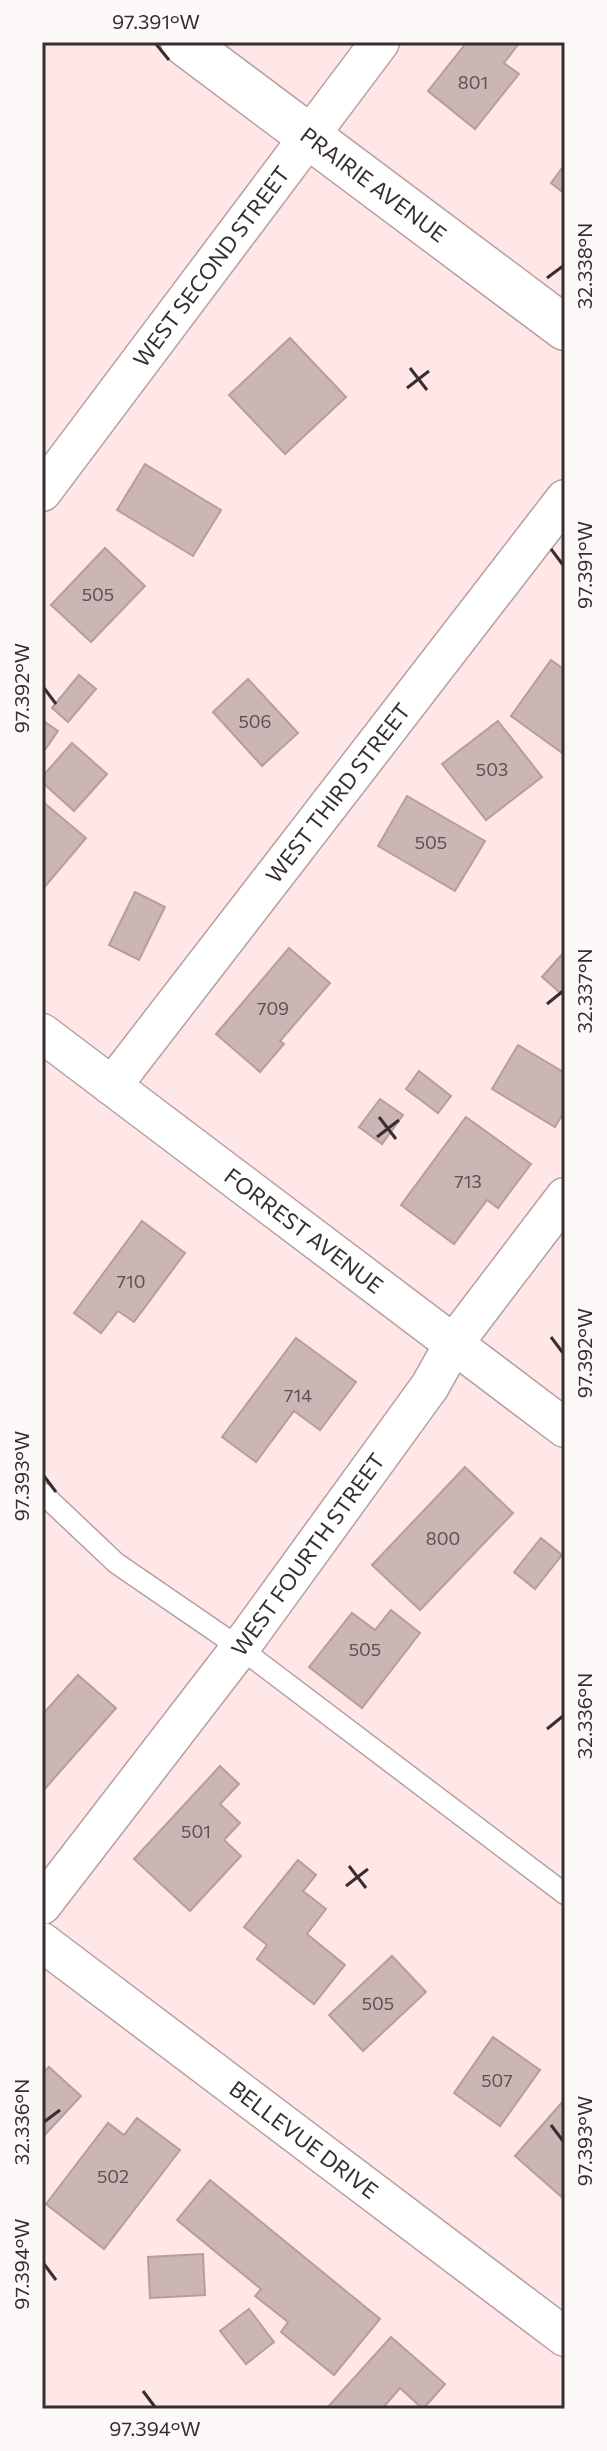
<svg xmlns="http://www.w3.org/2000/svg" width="607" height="2451" font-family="Commissioner,sans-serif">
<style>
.building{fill:#ccb5b5;stroke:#b69e9f;stroke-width:2}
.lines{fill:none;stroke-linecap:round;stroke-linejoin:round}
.service-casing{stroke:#b69fa0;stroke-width:23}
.minor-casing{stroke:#b69fa0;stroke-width:41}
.tertiary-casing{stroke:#b69fa0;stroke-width:47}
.service{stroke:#fff;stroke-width:20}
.minor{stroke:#fff;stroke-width:38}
.tertiary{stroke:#fff;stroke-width:44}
.ticks{fill:none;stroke:#372e2e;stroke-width:3}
.labels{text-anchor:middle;stroke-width:7;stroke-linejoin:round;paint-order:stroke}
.number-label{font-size:18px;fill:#5c5050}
.street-label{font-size:22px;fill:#372e2e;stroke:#fef9f9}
.neatline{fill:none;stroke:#372e2e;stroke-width:3}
.ticks-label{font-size:20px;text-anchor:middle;fill:#372e2e}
</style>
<rect width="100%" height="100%" fill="#ffe6e7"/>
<g class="building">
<path d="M 467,42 L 520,42 L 504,63 L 519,74 L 475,129 L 428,91 Z"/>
<path d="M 565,164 L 565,194 L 551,183 Z"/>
<path d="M 290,338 L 346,397 L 285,454 L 229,395 Z"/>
<path d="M 145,464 L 221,510 L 193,556 L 117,510 Z"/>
<path d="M 105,548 L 145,586 L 91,642 L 51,605 Z"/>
<path d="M 551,660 L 565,670 L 565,755 L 511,716 Z"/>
<path d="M 79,675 L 96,689 L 68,722 L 52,708 Z"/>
<path d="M 248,679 L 298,733 L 262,766 L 213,712 Z"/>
<path d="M 42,720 L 58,731 L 42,754 Z"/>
<path d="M 498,721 L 542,777 L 486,820 L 442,764 Z"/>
<path d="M 72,743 L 107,774 L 74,811 L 42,782 L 42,777 Z"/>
<path d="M 407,796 L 485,841 L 455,891 L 378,846 Z"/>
<path d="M 42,801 L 86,838 L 42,890 Z"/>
<path d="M 135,892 L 165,907 L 139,960 L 109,945 Z"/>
<path d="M 289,948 L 330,983 L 280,1041 L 284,1044 L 260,1072 L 216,1034 Z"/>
<path d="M 565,951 L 565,997 L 542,977 Z"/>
<path d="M 518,1045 L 565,1073 L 565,1110 L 555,1127 L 492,1089 Z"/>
<path d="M 419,1071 L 451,1096 L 438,1113 L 406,1089 Z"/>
<path d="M 380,1099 L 403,1115 L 382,1144 L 359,1127 Z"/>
<path d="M 466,1117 L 531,1164 L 498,1208 L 487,1200 L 454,1244 L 401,1205 Z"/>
<path d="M 142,1221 L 185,1253 L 134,1322 L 118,1311 L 101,1333 L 74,1313 Z"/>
<path d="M 296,1338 L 356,1382 L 320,1430 L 294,1411 L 256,1462 L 222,1437 Z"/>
<path d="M 465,1467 L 513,1513 L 420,1610 L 372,1565 Z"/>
<path d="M 541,1538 L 562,1555 L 535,1589 L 514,1572 Z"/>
<path d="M 391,1610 L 420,1633 L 362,1708 L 309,1667 L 352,1613 L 375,1630 Z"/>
<path d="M 78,1675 L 116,1708 L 42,1792 L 42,1715 Z"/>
<path d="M 220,1766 L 239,1784 L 220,1804 L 240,1823 L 224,1840 L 241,1856 L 190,1911 L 134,1859 Z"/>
<path d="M 298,1860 L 316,1875 L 303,1891 L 326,1909 L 307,1934 L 345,1965 L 314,2004 L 257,1959 L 267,1945 L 244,1927 Z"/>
<path d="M 392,1956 L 426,1992 L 363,2051 L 329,2015 Z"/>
<path d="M 493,2037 L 540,2070 L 500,2126 L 454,2093 Z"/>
<path d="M 49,2067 L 81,2096 L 42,2138 L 42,2074 Z"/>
<path d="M 565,2099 L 565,2200 L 515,2156 Z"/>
<path d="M 137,2118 L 180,2150 L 104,2249 L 46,2204 L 108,2123 L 124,2135 Z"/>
<path d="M 210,2180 L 380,2319 L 334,2375 L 281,2332 L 288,2322 L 255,2296 L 261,2289 L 177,2220 Z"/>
<path d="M 203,2254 L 205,2295 L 150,2298 L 148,2257 Z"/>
<path d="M 249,2309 L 274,2342 L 246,2364 L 220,2331 Z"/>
<path d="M 391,2337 L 445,2384 L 423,2409 L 400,2388 L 382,2409 L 326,2409 Z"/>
</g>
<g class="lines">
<g class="service-casing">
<path id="service" d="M 42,1493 L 116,1563 L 240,1648 L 565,1894"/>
</g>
<g class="minor-casing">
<g id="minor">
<path id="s1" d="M 42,492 L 380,42"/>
<path id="s2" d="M 42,1033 L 565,1428"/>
<path id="s3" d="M 112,1086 L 565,499"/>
<path id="s4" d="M 42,1905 L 240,1648 L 430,1386 L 454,1343 L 565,1197"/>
<path id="s5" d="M 42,1942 L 565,2337"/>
</g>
</g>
<g class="tertiary-casing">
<g id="tertiary">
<path id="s6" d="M 183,42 L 565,328"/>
</g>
</g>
<use href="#service" class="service"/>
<use href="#minor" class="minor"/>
<use href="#tertiary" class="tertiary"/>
</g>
<path class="ticks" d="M 156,44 L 169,60M 547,278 L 563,266M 410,368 L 427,390M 407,388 L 429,371M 551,549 L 563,565M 44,688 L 56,704M 547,1004 L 563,991M 379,1117 L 396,1139M 377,1137 L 399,1120M 551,1337 L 563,1353M 44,1476 L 56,1492M 547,1729 L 563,1716M 349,1866 L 366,1888M 346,1886 L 368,1869M 44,2122 L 60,2110M 551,2125 L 563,2141M 44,2264 L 56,2280M 143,2391 L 155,2407"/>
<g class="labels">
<g class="number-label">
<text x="473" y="89">801</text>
<text x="98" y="601">505</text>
<text x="255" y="728">506</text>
<text x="492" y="776">503</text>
<text x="431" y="849">505</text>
<text x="273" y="1015">709</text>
<text x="468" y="1188">713</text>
<text x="131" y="1288">710</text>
<text x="298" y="1402">714</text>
<text x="443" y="1545">800</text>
<text x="365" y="1656">505</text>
<text x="196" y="1838">501</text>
<text x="378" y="2010">505</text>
<text x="497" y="2087">507</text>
<text x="113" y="2183">502</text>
</g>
<g class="street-label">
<text dy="8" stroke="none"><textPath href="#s6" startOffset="238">PRAIRIE AVENUE</textPath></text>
<text dy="8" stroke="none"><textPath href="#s1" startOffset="282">WEST SECOND STREET</textPath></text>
<text dy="8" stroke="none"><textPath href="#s3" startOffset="370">WEST THIRD STREET</textPath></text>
<text dy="8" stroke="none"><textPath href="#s2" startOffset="328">FORREST AVENUE</textPath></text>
<text dy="8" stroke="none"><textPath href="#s4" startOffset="440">WEST FOURTH STREET</textPath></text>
<text dy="8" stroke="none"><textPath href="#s5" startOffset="328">BELLEVUE DRIVE</textPath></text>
</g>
</g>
<rect width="607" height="2451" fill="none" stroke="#fef9f9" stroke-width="88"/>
<rect x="44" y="44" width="519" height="2363" class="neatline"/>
<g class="ticks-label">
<text x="156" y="29">97.391°W</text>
<text transform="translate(585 266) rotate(-90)" y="7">32.338°N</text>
<text transform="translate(585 565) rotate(-90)" y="7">97.391°W</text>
<text transform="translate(22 688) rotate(-90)" y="7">97.392°W</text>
<text transform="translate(585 991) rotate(-90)" y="7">32.337°N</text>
<text transform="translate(585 1353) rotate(-90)" y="7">97.392°W</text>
<text transform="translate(22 1476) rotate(-90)" y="7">97.393°W</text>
<text transform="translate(585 1716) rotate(-90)" y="7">32.336°N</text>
<text transform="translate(22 2122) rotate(-90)" y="7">32.336°N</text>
<text transform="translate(585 2141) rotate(-90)" y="7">97.393°W</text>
<text transform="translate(22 2264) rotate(-90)" y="7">97.394°W</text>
<text x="155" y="2436">97.394°W</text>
</g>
</svg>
